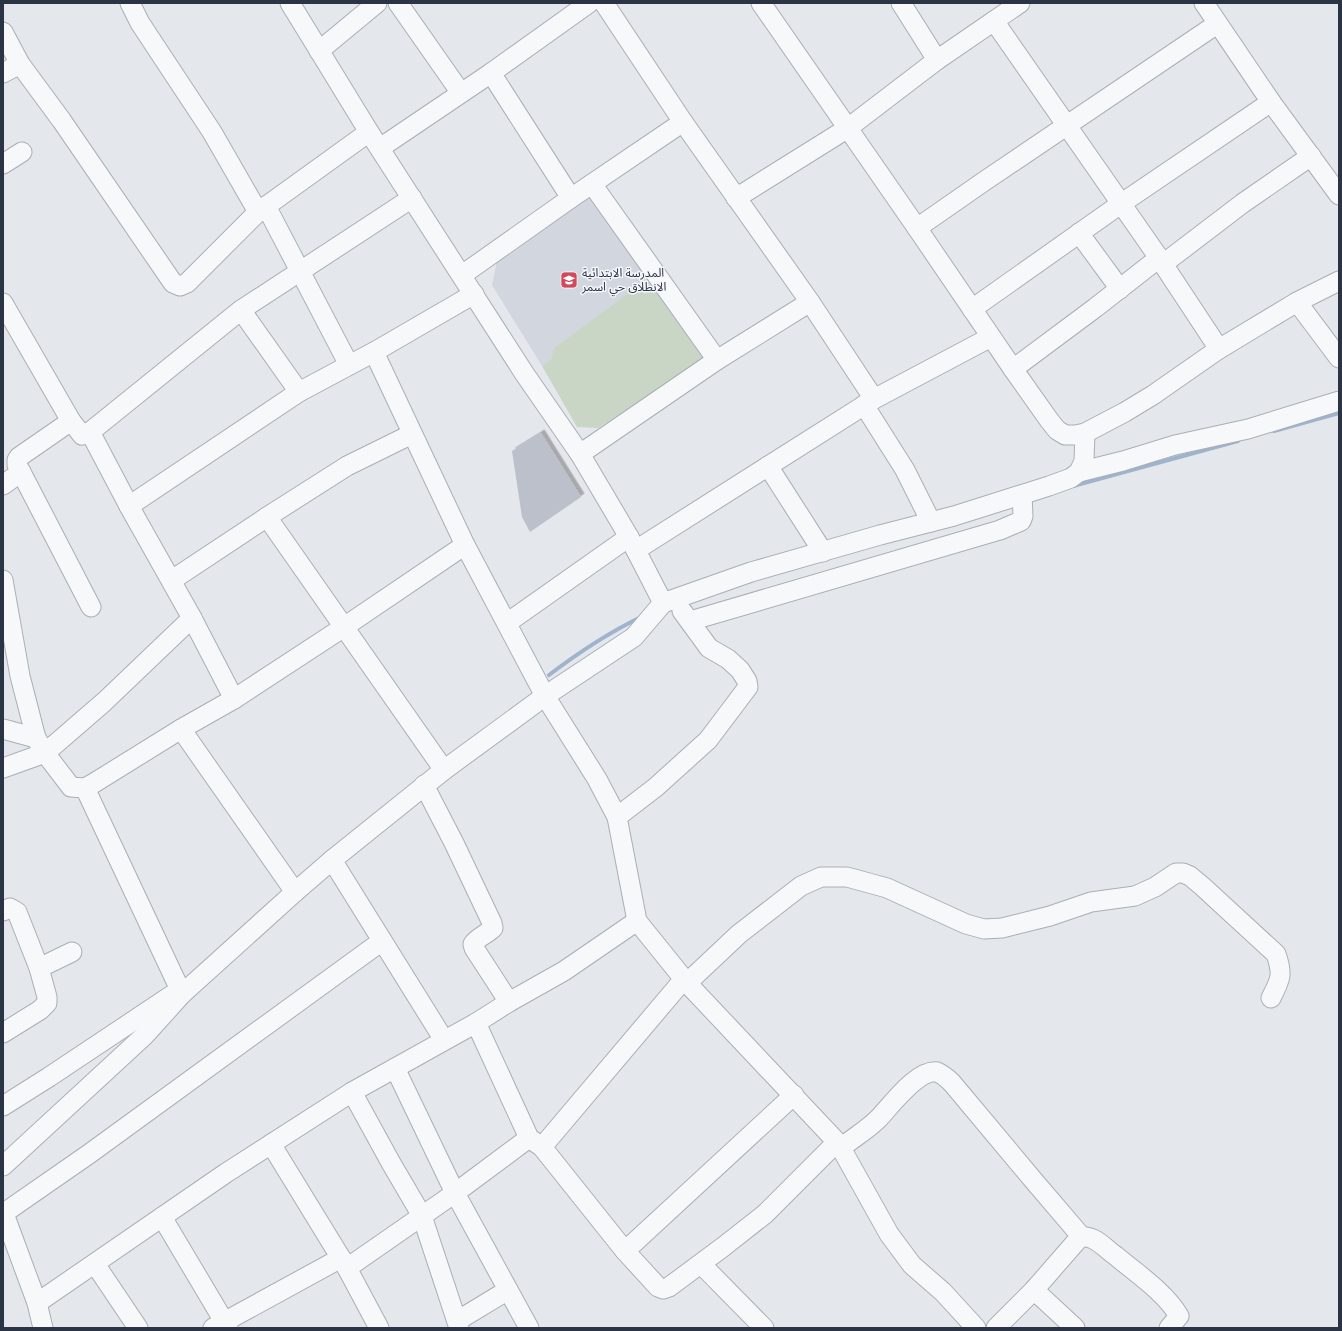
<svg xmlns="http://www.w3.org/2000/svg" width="1342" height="1331" font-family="'PT Sans','Noto Sans Arabic',sans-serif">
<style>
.built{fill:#d2d6de}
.green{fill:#c9d6c5}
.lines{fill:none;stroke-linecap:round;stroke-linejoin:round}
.stream{stroke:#9fb4cc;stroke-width:4}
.building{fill:#bbc0ca;filter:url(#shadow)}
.minor-casing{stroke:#a9aeb7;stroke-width:21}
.minor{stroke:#f7f8fa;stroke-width:19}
.labels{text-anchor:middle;stroke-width:3;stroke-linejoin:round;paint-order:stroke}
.poi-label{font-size:12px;fill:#2b3445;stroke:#f4f6f9;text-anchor:start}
</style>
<defs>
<filter id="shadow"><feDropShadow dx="3.5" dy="-3.5" stdDeviation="0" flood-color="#0004"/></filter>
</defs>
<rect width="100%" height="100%" fill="#e4e7ec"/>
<path class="built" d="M 594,193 L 652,275 L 554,348 L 551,359 L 542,366 L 492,285 L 497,261 Z"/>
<path class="green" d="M 652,275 L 709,356 L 598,428 L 577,427 L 542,366 L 551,359 L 554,348 Z"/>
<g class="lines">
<g class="stream">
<path d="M 1274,431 L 1339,413"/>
<path d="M 1073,486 L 1238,441"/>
<path d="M 549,675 C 578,653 608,633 641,617"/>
</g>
</g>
<path class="building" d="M 541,433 L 581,497 L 530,532 L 522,517 L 512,451 Z"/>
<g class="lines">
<g class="minor-casing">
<g id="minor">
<path d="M 130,3 L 140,23 L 212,132 L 258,212"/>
<path d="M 290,3 L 369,132 L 524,373 L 580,454 L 629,537 L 663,603 L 751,572 L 880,535 L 954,516 L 1049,486 L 1071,478 L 1079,472 L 1084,461 L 1085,433"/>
<path d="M 398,3 L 461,93"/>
<path d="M 604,3 L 683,122 L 810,302 L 874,399"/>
<path d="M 761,3 L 917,228 L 1013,369 L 1049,420 L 1057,430 L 1065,435 L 1075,435 L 1085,433 L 1125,412 L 1153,395 L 1219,349 L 1297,302 L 1339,281"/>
<path d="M 901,3 L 937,60"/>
<path d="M 1204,3 L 1271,102 L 1339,195"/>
<path d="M 994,21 L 1159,258 L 1219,349"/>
<path d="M 3,32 L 20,64 L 62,121 L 173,283 L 180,286 L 187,283 L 258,212 L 369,132"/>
<path d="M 319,51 L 377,3"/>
<path d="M 3,73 L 20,64"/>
<path d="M 491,73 L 571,198"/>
<path d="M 380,148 L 491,73 L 589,3"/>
<path d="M 3,164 L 22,152"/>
<path d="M 592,184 L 717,360"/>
<path d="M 736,198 L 848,128 L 937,60 L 1020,3"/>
<path d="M 266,206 L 349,365"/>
<path d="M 917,228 L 986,180 L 1217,24"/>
<path d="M 1079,233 L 1120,289"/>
<path d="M 1163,264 L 1243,203 L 1311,156"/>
<path d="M 462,275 L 571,198 L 683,122"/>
<path d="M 1297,302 L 1339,358"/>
<path d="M 3,303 L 71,421 L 82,435 L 90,432 L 129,506 L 192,618 L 234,699"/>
<path d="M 972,309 L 1122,203 L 1271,102"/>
<path d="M 241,310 L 299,392"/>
<path d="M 374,352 L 465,545 L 545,696 L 597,779 L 617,817 L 637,921 L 687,983 L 837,1142 L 765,1214 L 723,1247 L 669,1287 L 663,1289 L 658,1287 L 625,1251 L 542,1147 L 529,1138 L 476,1023"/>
<path d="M 1013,369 L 1095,308 L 1159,258"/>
<path d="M 864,405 L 905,470 L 931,522"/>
<path d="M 90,432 L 241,310 L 412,198"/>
<path d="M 580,454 L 717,360 L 810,302"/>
<path d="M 768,466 L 823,552"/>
<path d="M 21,472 L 91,607"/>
<path d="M 1079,472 L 1123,461 L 1175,445 L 1248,429 L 1339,401"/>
<path d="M 3,485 L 21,472 L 17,465 L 17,460 L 19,457 L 71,421"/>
<path d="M 129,506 L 299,392 L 374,352 L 474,294"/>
<path d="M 267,517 L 444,770"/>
<path d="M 636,550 L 874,399 L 991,337"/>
<path d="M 3,580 L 20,676 L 36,738 L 45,753 L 71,787 L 85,788 L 94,783 L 181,729 L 234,699 L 344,627 L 465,545"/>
<path d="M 172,580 L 267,517 L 347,466 L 412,434"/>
<path d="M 690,621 L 1000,530 L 1021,521 L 1023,516 L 1022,495"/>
<path d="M 507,623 L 629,537"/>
<path d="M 3,729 L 36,738"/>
<path d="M 181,729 L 295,892"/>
<path d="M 3,768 L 45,753 L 104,702 L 192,618"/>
<path d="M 424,785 L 454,843 L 492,923 L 493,928 C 487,934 478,937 473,944 L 474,948 L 509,1002"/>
<path d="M 85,788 L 182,994"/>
<path d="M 617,817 L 656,787 L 708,740 L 748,687 L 747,681 L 740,670 L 728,659 L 709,648 L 682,611"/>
<path d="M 332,860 L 444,1040"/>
<path d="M 3,911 L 10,908 L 17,912 L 39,968 L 47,997 L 47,1003 L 40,1010 L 3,1033"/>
<path d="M 39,968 L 72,952"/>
<path d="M 687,983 L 739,934 L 801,886 L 821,877 L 847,877 L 887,888 L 966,924 L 984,929 L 1002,928 L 1050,916 L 1091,902 L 1135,896 L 1155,887 L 1176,873 L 1183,873 L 1190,876 L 1202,886 L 1276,954 C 1283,974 1281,979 1271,998"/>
<path d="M 395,1068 L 455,1193 L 529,1328"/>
<path d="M 352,1092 L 391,1163 L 422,1216 L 459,1328"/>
<path d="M 3,1106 L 49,1077 L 172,995"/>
<path d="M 271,1144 L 347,1268 L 379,1328"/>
<path d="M 542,1147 L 684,979"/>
<path d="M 3,1166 L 145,1035 L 182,994 L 295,892 L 332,860 L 444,770 L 545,696 L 634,637 L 663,603"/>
<path d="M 3,1211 L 37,1303 L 43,1328"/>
<path d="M 4,1213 L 89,1154 L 382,941"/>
<path d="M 162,1217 L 228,1328"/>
<path d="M 1081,1236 C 1085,1237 1090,1237 1093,1239 C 1102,1243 1108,1251 1116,1256 C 1137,1274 1165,1292 1179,1316 L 1169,1328"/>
<path d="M 625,1251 L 794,1095"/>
<path d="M 95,1264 L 138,1328"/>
<path d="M 701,1264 L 764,1328"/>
<path d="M 347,1268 L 455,1193 L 529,1138"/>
<path d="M 1034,1290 L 1075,1328"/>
<path d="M 37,1303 L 226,1173 L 352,1092 L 476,1023 L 509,1002 L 564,971 L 637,921"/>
<path d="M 457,1321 L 508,1290"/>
<path d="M 213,1328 L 341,1258"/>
<path d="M 976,1328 L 943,1292 L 912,1265 L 889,1234 L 841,1148 C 853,1138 867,1130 878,1119 C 890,1107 917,1069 937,1072 C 942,1074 948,1079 952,1083 L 1034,1181 L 1081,1236 L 1034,1290 L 996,1328"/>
</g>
</g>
<use href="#minor" class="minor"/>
</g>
<defs>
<g id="school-square" transform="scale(0.9)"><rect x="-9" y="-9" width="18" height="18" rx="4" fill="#d1495b" stroke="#f4f6f9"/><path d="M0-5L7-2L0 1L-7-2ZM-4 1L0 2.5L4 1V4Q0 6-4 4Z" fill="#fff"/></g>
</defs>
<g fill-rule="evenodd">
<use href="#school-square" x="569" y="280"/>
</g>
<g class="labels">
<g class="poi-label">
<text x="582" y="277">المدرسة الابتدائية<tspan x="582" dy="14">الانطلاق حي اسمر</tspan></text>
</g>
</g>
<rect width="1342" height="1331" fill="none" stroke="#2b3445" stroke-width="8"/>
</svg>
